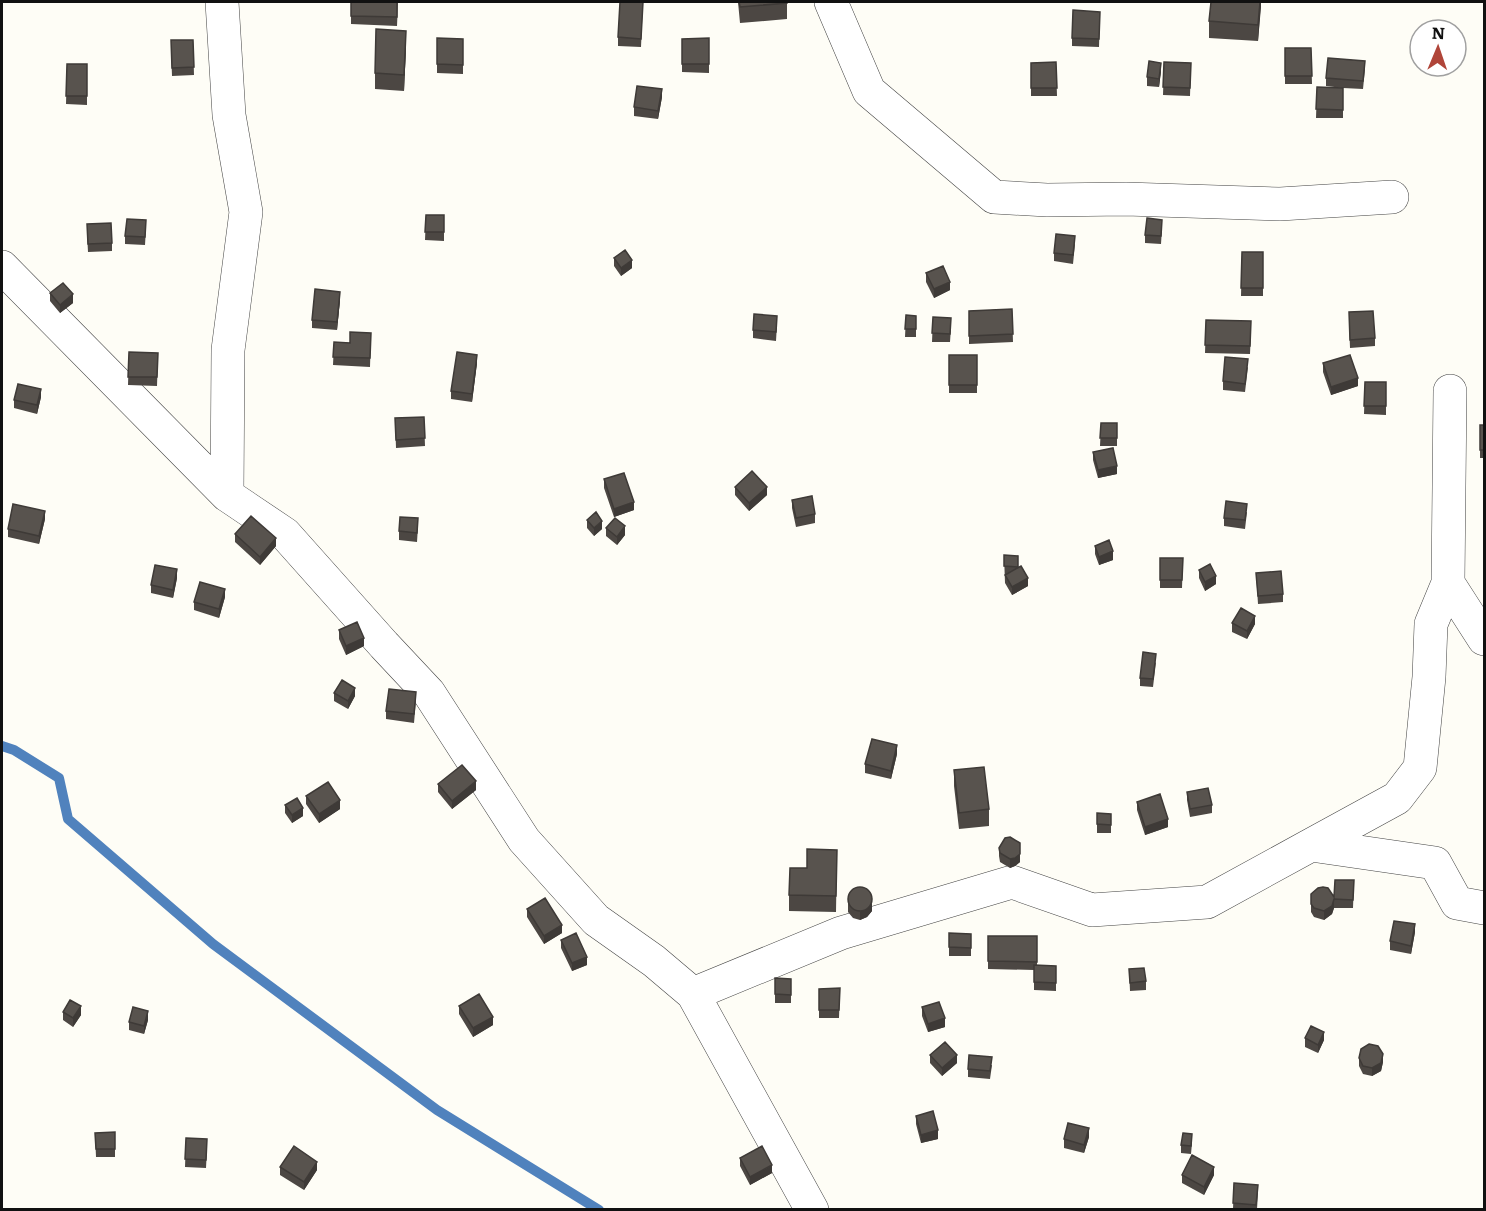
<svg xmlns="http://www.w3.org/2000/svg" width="1486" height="1211" viewBox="0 0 1486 1211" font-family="Literata,serif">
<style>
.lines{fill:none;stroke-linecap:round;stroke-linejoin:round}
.stream{stroke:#5082bd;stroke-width:10}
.minor-casing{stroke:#444;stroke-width:34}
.minor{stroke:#fff;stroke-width:33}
.wall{fill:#4c4743}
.shaded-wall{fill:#3e3a37}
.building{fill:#58534e;stroke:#3e3a37;stroke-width:1.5}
</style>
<rect width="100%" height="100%" fill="#fefdf6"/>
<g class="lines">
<path class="stream" d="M2,746L14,750L59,778L68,819L213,944L437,1110L599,1210"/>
<defs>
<path id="minor" d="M222,2L229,115L246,212L228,350L227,495
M831,2L869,91L994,197L1047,200L1126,199L1280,204L1392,197
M2,267L227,495L285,534L384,645L429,693L524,840L596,920L654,961L693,994L812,1210
M1450,391L1448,583L1484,639
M1311,845L1397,798L1420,768L1429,677L1431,624L1448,583
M693,994L841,933L1012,882L1092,910L1207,902L1311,845L1435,863L1457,903L1484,908"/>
</defs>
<use href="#minor" class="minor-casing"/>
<use href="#minor" class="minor"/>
</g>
<path class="wall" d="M351,2H398L397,26L351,24Z
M643,2L641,47L618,46V37Z
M738,2H787V19L740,23Z
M1261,2L1258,41L1209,38V21Z
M1100,12L1099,47L1072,46V38Z
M437,38L463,39V74L437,73Z
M709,38V73L682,72V39Z
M193,40L194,75L172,76L171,49Z
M406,47L404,91L375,89V73Z
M1285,48H1311L1312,84H1285Z
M1056,62L1057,96H1031V63Z
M1164,62L1191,63L1190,96L1163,95Z
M67,64H87V105L66,104Z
M1365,69L1363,89L1343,88V118H1316L1317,87L1343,88L1326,86V78Z
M1161,71L1159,87L1147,86V77Z
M662,97L658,119L634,116V107Z
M426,215H444V241L425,240Z
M146,228L145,245L125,244V236Z
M1162,228L1161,244L1145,243V235Z
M87,233L112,243V251L88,252Z
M1075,244L1073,264L1054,261V253Z
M1242,252H1263V296H1241Z
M614,258L632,268L621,276L614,266Z
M926,273L950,290L934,298L926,282Z
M50,293L73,303L60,313L50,301Z
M340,300L337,330L312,328V320Z
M1012,309L1013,342L969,344V311Z
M906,315L916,316V337H905Z
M933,317L951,327L950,342H932Z
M1206,320L1251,330L1250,354L1205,353Z
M1349,321L1375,338V346L1350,348Z
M777,324L776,341L753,338V330Z
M371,333L370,367L333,365L334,342L350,343Z
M129,352L158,353L157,386L128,385Z
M949,355H977V393H949Z
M477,363L472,402L451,399V391Z
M1323,363L1358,386L1331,395L1323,372Z
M1248,367L1245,392L1223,390V381Z
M1365,382H1386V415L1364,414Z
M41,397L37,414L14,408V400Z
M424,417L425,446L396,448L395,418Z
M1101,423H1117V446H1100Z
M1480,425H1485V458H1480Z
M1093,452L1117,474L1098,478L1093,460Z
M604,479L634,510L614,517L604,488Z
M735,487L767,495L749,511L735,495Z
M792,500L815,514V523L796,527L792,508Z
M1247,512L1245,529L1224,526V518Z
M45,519L39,544L8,537V529Z
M587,520L602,529L594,536L587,528Z
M418,526L417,542L399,540V531Z
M606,528L625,535L617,545L606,536Z
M235,534L276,546L260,565L235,542Z
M1095,546L1113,560L1099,565L1095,554Z
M1004,555L1018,567L1028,586L1012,595L1005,583Z
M1160,558H1183L1182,588H1160Z
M1199,570L1216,584L1205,591L1199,578Z
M1256,573L1283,594V602L1258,604Z
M177,578L173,598L151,593V585Z
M225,597L219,618L194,610V602Z
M1232,623L1255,624L1247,639L1232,632Z
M339,630L364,646L346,655L339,639Z
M1156,662L1153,687L1140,686V678Z
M334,693L355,696L348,709L334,701Z
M416,700L414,723L386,719V711Z
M897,754L891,779L865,773V764Z
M954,770L989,809V826L959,829L954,786Z
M438,784L476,790L452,809L438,792Z
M1187,792L1212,805V813L1190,817L1187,800Z
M306,796L340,809L319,823L306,804Z
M1137,802L1168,827L1145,835L1137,810Z
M285,805L303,816L292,823L285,813Z
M1097,813L1111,814V833H1097Z
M999,848L1020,862L1015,866L1010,868L1000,862L999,856Z
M837,850L836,912L789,911V895L807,868Z
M1354,880L1353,908H1334L1332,914L1324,920L1314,917L1311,912V894L1334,897Z
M848,896L872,911L867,917L860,920L853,918L848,912Z
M527,909L562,933L544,944L527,917Z
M1415,932L1411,954L1390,950V941Z
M949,933L971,934V956H949Z
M988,936H1037V965L1056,966V991L1034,990V970L988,969Z
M561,940L587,965L572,971L561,948Z
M1129,969L1146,981V990L1130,991Z
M775,978L791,979V1003H775Z
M840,988L839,1018H819V989Z
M459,1006L493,1025L473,1037L459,1014Z
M922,1007L945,1027L928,1032L922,1016Z
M63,1012L81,1015L73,1027L63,1020Z
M148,1020L144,1034L129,1030V1022Z
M1305,1038L1324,1040L1318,1053L1305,1047Z
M930,1055L957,1063L942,1076L930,1063Z
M1359,1058L1383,1062L1381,1071L1372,1076L1363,1074L1359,1066Z
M992,1065L990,1079L968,1077V1069Z
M916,1116L938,1139L921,1143L916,1124Z
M115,1132V1157H96L95,1133Z
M1089,1137L1084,1153L1064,1148V1139Z
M186,1138L207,1148L206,1168L185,1167Z
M1192,1143L1191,1154L1181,1153V1145Z
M740,1158L772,1173L750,1185L740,1166Z
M280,1167L317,1170L304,1190L280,1175Z
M1182,1175H1214L1204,1195L1182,1183Z
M1234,1183L1258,1193L1257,1209H1233Z"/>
<path class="shaded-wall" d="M1260,2H1261V7L1258,41V25Z
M406,31V47L404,91V75Z
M1161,63V71L1159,87V79Z
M662,89V97L658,119V111Z
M632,260V268L621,276V268Z
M950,282V290L934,298V289Z
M340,292V300L337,330V322Z
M73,294V303L60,313V305Z
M477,355V363L472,402V394Z
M1358,378V386L1331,395V387Z
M41,389V397L37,414V405Z
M1117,466V474L1098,478V470Z
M767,487V495L749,511V503Z
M634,502V510L614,517V509Z
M45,511V519L39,544V536Z
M602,521V529L594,536V528Z
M625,526V535L617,545V537Z
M276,538V546L260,565V557Z
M1113,551V560L1099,565V557Z
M177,569V578L173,598V590Z
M1216,576V584L1205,591V582Z
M1028,578V586L1012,595V587Z
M225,589V597L219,618V609Z
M1255,616V624L1247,639V631Z
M364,638V646L346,655V646Z
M355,688V696L348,709V701Z
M897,745V754L891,779V771Z
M476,781V790L452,809V801Z
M340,800V809L319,823V814Z
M303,808V816L292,823V815Z
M1168,819V827L1145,835V827Z
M1020,854V862L1015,866L1010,868V859Z
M1334,899V908L1332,914L1324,920V911Z
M872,903V911L867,917L860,920V912Z
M1415,924V932L1411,954V946Z
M562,925V933L544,944V936Z
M587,957V965L572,971V963Z
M81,1006V1015L73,1027V1018Z
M148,1011V1020L144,1034V1026Z
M493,1017V1025L473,1037V1028Z
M945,1018V1027L928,1032V1024Z
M1324,1032V1040L1318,1053V1045Z
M1383,1054V1062L1381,1071L1372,1076V1068Z
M957,1055V1063L942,1076V1068Z
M1089,1128V1137L1084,1153V1145Z
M938,1130V1139L921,1143V1135Z
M317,1162V1170L304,1190V1182Z
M772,1165V1173L750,1185V1177Z
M1214,1167V1175L1204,1195V1187Z"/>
<path class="building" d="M351,2H397V17L351,16Z
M620,2H643L641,39L618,37Z
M739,2H787V3L740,7Z
M1211,2H1260L1258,25L1209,21Z
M1073,10L1100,12L1099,39L1072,38Z
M376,29L406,31L404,75L375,73Z
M437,38L463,39V65L437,64Z
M709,38V64H682V39Z
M171,40H193L194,67L172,68Z
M1285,48H1311L1312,76H1285Z
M1328,58L1365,61L1363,81L1326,78Z
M1149,61L1161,63L1159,79L1147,77Z
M1056,62L1057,88H1031V63Z
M1164,62L1191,63L1190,88L1163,87Z
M67,64H87V96H66Z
M637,86L662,89L658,111L634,107Z
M1317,87L1343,88V110L1316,109Z
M426,215H444V232H425Z
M1147,218L1162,220L1161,236L1145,235Z
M127,219L146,220L145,237L125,236Z
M111,223L112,243L88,244L87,224Z
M1056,234L1075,236L1073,255L1054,253Z
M625,250L632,260L621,268L614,258Z
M1242,252H1263V288H1241Z
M943,266L950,282L934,289L926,273Z
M63,283L73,294L60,305L50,293Z
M315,289L340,292L337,322L312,320Z
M1012,309L1013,334L969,336V311Z
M1373,311L1375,338L1350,340L1349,312Z
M754,314L777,316L776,332L753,330Z
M906,315L916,316V329H905Z
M933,317L951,318L950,334L932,333Z
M1206,320L1251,321L1250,346L1205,345Z
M350,332L371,333L370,358L333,357L334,342L350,343Z
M129,352L158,353L157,377H128Z
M457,352L477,355L472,394L451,391Z
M949,355H977V385H949Z
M1350,355L1358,378L1331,387L1323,363Z
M1225,357L1248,359L1245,384L1223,381Z
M1365,382H1386V406H1364Z
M18,384L41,389L37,405L14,400Z
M424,417L425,438L396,440L395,418Z
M1101,423H1117V438H1100Z
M1480,425H1485V450H1480Z
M1113,448L1117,466L1098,470L1093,452Z
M752,471L767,487L749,503L735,487Z
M624,473L634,502L614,509L604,479Z
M812,496L815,514L796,518L792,500Z
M1226,501L1247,504L1245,520L1224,518Z
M13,504L45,511L39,536L8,529Z
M596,512L602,521L594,528L587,520Z
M251,516L276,538L260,557L235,534Z
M400,517L418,518L417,533L399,531Z
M615,518L625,526L617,537L606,528Z
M1109,540L1113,551L1099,557L1095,546Z
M1004,555L1018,556V567L1004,566Z
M1160,558H1183L1182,580H1160Z
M1210,564L1216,576L1205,582L1199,570Z
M155,565L177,569L173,590L151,585Z
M1021,566L1028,578L1012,587L1005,575Z
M1281,571L1283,594L1258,596L1256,573Z
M200,582L225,589L219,609L194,602Z
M1241,608L1255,616L1247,631L1232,623Z
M357,622L364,638L346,646L339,630Z
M1143,652L1156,654L1153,679L1140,678Z
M342,680L355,688L348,701L334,693Z
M389,689L416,692L414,714L386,711Z
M872,739L897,745L891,771L865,764Z
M462,765L476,781L452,801L438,784Z
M984,767L989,809L959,813L954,770Z
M328,782L340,800L319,814L306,796Z
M1208,788L1212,805L1190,809L1187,792Z
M1160,794L1168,819L1145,827L1137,802Z
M297,798L303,808L292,815L285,805Z
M1097,813L1111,814V825L1097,824Z
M1010,837L1020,843V854L1015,858L1010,859L1000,853L999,848L1005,838Z
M807,849L837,850L836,896L789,895L790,868H807Z
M1335,880H1354L1353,900L1334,899L1332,906L1324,911L1314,908L1311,904V894L1318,888L1323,887L1328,888L1334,897Z
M848 899a12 12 0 1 1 24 0a12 12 0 1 1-24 0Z
M545,898L562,925L544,936L527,909Z
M1394,921L1415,924L1411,946L1390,941Z
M576,933L587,957L572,963L561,940Z
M949,933L971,934V948L949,947Z
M988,936H1037V962L988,961Z
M1034,965L1056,966V983L1034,982Z
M1144,968L1146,981L1130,983L1129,969Z
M775,978L791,979V995L775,994Z
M840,988L839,1010H819V989Z
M479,994L493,1017L473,1028L459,1006Z
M70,1000L81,1006L73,1018L63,1012Z
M939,1002L945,1018L928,1024L922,1007Z
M133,1007L148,1011L144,1026L129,1022Z
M1311,1026L1324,1032L1318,1045L1305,1038Z
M945,1042L957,1055L942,1068L930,1055Z
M1369,1044L1378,1046L1383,1054L1381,1063L1372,1068L1363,1066L1359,1058L1361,1049Z
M969,1055L992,1057L990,1071L968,1069Z
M933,1111L938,1130L921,1135L916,1116Z
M1068,1123L1089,1128L1084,1145L1064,1139Z
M115,1132V1149H96L95,1133Z
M1183,1133L1192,1134L1191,1146L1181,1145Z
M186,1138L207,1139L206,1160L185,1159Z
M294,1146L317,1162L304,1182L280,1167Z
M762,1146L772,1165L750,1177L740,1158Z
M1192,1155L1214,1167L1204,1187L1182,1175Z
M1234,1183L1258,1185L1256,1205L1233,1203Z"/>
<rect width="1486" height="1211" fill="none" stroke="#111111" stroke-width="6"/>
<g transform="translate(1438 48) rotate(2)"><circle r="28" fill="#ffffff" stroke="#a0a0a0" stroke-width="1.5"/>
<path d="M0-4.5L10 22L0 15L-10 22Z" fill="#b04539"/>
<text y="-9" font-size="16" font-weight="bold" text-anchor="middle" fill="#111111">N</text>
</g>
</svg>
